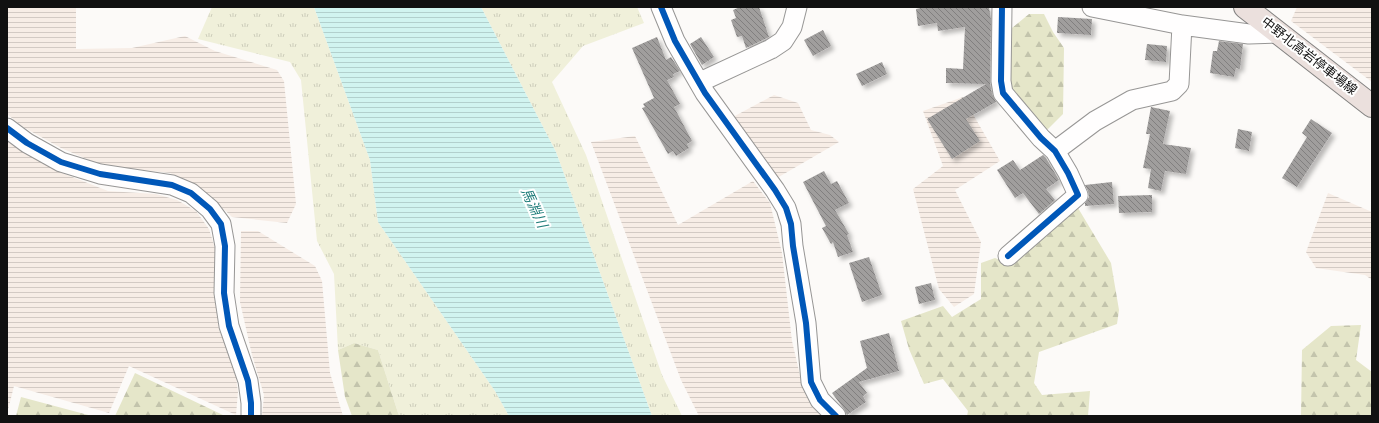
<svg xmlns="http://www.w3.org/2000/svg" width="1379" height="423" viewBox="0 0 1379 423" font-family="Spectral,'Noto Sans JP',serif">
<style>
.farmland{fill:url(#farmland-rules)}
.grass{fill:url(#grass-tufts)}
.forest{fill:url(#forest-firs)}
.water{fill:url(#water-rules)}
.building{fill:url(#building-back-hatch);filter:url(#shadow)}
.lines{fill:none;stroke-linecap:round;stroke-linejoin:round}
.minor-casing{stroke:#979695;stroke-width:21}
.major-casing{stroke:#848382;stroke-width:24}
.minor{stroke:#fffefe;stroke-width:19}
.major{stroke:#ebe0dd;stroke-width:22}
.cycleway-casing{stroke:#fff;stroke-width:8}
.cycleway{stroke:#0057b8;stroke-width:6}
.labels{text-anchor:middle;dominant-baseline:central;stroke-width:4;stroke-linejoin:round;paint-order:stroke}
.street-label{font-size:13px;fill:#111;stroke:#fff}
.water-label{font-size:14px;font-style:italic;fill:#207d7a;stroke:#fff}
</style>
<defs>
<pattern id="farmland-rules" width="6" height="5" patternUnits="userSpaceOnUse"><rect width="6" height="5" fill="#f7ede6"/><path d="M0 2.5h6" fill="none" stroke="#d3cac4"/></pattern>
<pattern id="grass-tufts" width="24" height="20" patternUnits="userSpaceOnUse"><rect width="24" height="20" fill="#f0f0da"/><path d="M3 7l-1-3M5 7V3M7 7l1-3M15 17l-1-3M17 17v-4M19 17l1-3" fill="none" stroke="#cdcdba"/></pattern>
<pattern id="forest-firs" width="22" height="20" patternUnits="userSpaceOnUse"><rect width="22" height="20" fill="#e5e6c9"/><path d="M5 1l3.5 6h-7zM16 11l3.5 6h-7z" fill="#c3c4ac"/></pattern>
<pattern id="water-rules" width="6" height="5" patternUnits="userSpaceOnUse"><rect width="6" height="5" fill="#d1f4f0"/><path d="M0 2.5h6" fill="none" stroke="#b2d0cd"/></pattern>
<pattern id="building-back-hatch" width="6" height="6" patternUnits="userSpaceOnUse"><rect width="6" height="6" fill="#a09e9d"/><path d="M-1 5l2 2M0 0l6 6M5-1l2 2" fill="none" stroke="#817f7f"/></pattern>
<filter id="shadow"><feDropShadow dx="3.5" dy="3.5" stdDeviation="2" flood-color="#0004"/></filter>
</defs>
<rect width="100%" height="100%" fill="#fcfaf8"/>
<path class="farmland" d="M7,7H76V49L132,48L185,36L215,51L277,70L284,81L296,204L287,223L232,217L216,202L199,188L170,173L132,169L96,163L61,148L23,127L7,114Z
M1297,7H1372V82L1291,21Z
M774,95L798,103L811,130L830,135L839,142L777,178L733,117Z
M963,97L1000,161L955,190L981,242L974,294L954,307L939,289L913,189L943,166L923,111Z
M635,136L678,225L753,181L770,203L782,253L792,341L802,384L812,407L822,416H699L681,380L591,142Z
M7,140L13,145L57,171L108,191L156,194L177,200L196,211L209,229L215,248V287L219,330L235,369L238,392L236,415L129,366L109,413L14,386L7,414Z
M1328,193L1372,212V280L1365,275L1316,268L1306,252Z
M241,231H258L315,266L322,281L330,373L343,416H262L264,395L252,355L240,302Z"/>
<path class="grass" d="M212,7H314L370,160L378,222L495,391L509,416H399L378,350L354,343L338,350L334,274L317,241L301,80L290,62L198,39Z
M481,7H637L644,23L583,46L552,82L586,155L662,375L682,416H652L556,152Z"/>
<path class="forest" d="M1029,14H1044L1053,32L1064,48L1063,114L1046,131L1007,86V32Z
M1078,208L1111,263L1119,310L1117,324L1039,352L1034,383L1042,395L1090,391L1088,416H967L968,411L943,379L924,384L909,349L901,321L943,306L952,317L981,299V263L995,258L1012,265Z
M1361,325L1356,360L1372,372V416H1301L1302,350L1331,326Z
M354,343L378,350L399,416H352L345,397L338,350Z
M135,373L225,416H115Z
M21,397L92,416H16Z"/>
<path class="water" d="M314,7H481L556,152L652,416H509L495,391L378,222L370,160Z"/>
<path class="building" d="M740,7H759L769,37L746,48L742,36L737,37L731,20L736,18L733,10Z
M925,7H989L991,20L990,83L992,94L996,102L966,119L980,141L952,159L927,119L986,84L946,83V68L963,69L965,27L938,31L937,23L918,26L916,9Z
M1058,17L1092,19L1091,35L1057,33Z
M823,30L831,46L813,56L804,40Z
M657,37L666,60L671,57L680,71L673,74L674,77L667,80L680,104L674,107L692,141L687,144L689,148L676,156L673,151L668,154L642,108L645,107L643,104L654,98L632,48Z
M701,37L714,57L702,65L690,44Z
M1219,41L1243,44L1240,69L1236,68L1234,77L1210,73L1213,51H1217Z
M1147,44L1167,46L1166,62L1145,60Z
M882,62L887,74L862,86L856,74Z
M1151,107L1170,111L1163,144L1191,148L1186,174L1165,171L1161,191L1148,188L1151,169L1143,168L1150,134H1146Z
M1311,119L1332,133L1297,187L1282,178L1307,137L1302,133Z
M1238,129L1252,132L1249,151L1235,148Z
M1043,155L1046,158L1059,180L1046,189L1055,200L1039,214L1023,193L1015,198L997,170L1013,160L1020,170Z
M824,171L831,184L837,181L849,203L835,210L849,234L847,235L853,252L838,257L833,242L831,244L822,228L826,226L803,182Z
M1112,182L1114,204L1085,206V203L1089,197L1088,191L1085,185Z
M1152,195V212L1119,213L1118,196Z
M869,257L882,295L862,302L849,263Z
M931,283L935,300L919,304L915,287Z
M889,333L899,371L859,382L867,393L863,396L866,402L847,415L844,409L832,393L867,368L860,341Z"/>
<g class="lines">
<defs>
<path id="minor" d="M661,7L675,41L705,93L775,190L786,208L791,224L793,246L806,323L811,382L820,400L836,416
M1002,7L1001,81L1003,93L1041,138L1055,151L1068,173L1078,195L1008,256
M1092,7L1182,25L1249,34L1278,33
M700,82L771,49L783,41L792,27L797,7
M7,128L27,143L61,162L100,174L172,185L191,193L210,209L221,224L225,246L224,293L229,326L248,381L251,403V416
M1055,151L1095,121L1132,100L1172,91L1179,84L1182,25"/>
<path id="major" d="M1245,7L1372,106"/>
</defs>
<use href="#minor" class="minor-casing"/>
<use href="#major" class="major-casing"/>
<use href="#minor" class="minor"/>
<use href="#major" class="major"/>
<defs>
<path id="cycleway" d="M661,7L675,41L705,93L775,190L786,208L791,224L793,246L806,323L811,382L820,400L836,416
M1002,7L1001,81L1003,93L1041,138L1055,151L1068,173L1078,195L1008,256
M7,128L27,143L61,162L100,174L172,185L191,193L210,209L221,224L225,246L224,293L229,326L248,381L251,403V416"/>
</defs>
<use href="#cycleway" class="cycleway-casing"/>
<use href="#cycleway" class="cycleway"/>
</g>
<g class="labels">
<g class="street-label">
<text transform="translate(1309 56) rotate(38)">中野北高岩停車場線</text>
</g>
<g class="water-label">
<text transform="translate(534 208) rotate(65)">馬淵川</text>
</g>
</g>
<rect width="1379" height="423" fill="none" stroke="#111111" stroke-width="16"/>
</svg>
